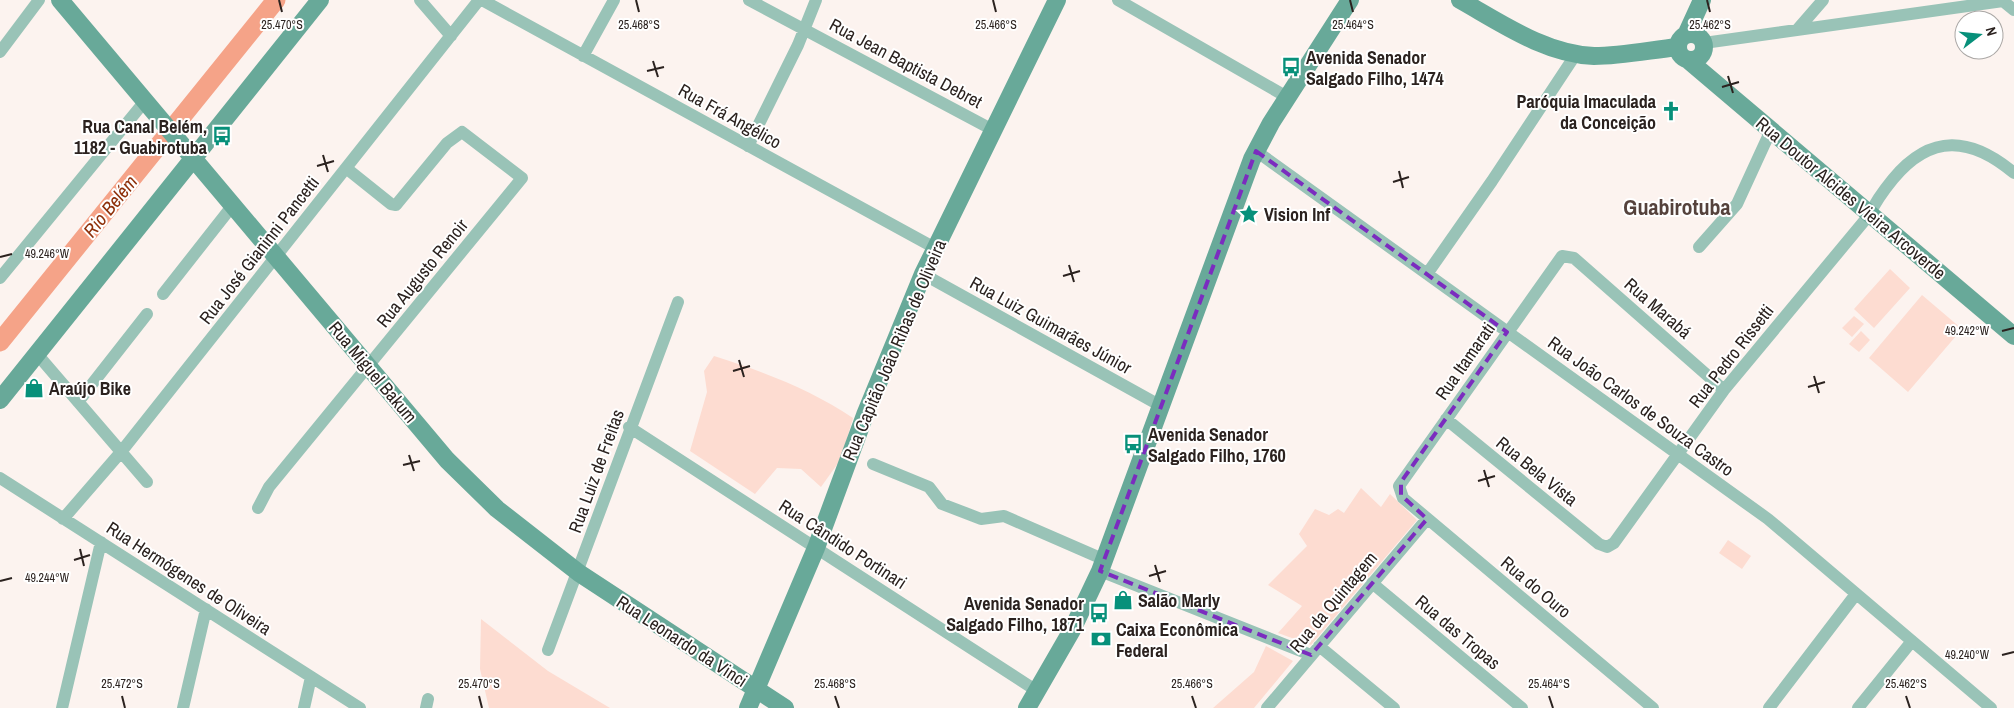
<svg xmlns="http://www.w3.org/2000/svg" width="2014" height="708" viewBox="0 0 2014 708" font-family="'Archivo Narrow',sans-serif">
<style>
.green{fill:#fddcd1}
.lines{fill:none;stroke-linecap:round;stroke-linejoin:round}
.river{stroke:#f5a388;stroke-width:19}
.street{stroke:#99c3b7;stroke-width:12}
.secondary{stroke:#68a999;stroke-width:18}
.marked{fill:none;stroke:#7b2cbf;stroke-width:4;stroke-dasharray:10 6;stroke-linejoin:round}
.ticks{fill:none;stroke:#2b221f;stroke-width:2}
.labels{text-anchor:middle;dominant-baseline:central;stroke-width:4;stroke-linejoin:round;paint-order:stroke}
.poi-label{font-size:18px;font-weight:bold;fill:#2b221f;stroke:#fff;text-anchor:start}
.street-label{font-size:18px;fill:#2b221f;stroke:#fff}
.water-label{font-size:19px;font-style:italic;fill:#8f310b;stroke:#fff}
.district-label{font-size:22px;font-weight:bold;fill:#55423c;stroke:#fff}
.ticks-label{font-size:12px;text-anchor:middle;fill:#2b221f;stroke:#fff;stroke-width:4;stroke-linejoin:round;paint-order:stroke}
</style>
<rect width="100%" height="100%" fill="#fcf3ef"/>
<path class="green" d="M1890,269L1910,288L1874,328L1854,309Z
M1922,295L1962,329L1908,392L1869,358Z
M1854,316L1864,324L1852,337L1842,328Z
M1861,331L1870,340L1859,352L1849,344Z
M714,356C762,371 812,390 853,418L841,459L821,487L801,469L777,468L755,494L690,451L707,392L704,371Z
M1361,488L1381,507L1390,494L1417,520L1311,645L1278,633L1302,606L1268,585L1307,546L1299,534L1315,509L1329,515L1338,509L1344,513Z
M1728,540L1751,556L1742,569L1719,553Z
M481,619L548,671L610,708H489L480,669Z
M1266,646L1293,661L1254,708H1213L1254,672Z"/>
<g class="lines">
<path class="river" d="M0,342L276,0"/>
<path class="street" d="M420,0L451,36
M482,0L935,248
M749,0L993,130
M1118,0L1287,97
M1797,30L1823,0
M1704,43L2003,1L2014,10
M0,52L39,0
M583,56L614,0
M748,146L798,45L816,0
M1256,151L1768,519L1991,708
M1699,247L1737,204L1771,130
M923,274L1161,406
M1427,274L1492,181L1576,54
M0,278L145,101
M163,294L233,205
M37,354L147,482
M78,402L147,314
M1446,419L1599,544L1607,547L1614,543L1724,390L1870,214C1876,200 1884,190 1893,179C1931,133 1971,137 2014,173
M629,427L1037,691
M873,464L929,487L942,504L981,519L1004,516L1105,560
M0,478L360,708
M258,508L269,487L522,178L462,132L447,143L396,205L391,204L346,168
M63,519L121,452L479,0
M1100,571L1311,655
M1372,583L1522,708
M1319,646L1394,708
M548,650L678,302
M62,708L101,542
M183,708L206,609
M304,708L311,677
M426,708L428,699
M1267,708L1427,519
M1653,708L1403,498L1399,486L1562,256L1574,258L1724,390
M1769,708L1856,594
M1858,708L1912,641"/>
<path class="secondary" d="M60,0L447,460L497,509L579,573L785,708
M1460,0C1501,23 1545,54 1594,56C1622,56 1650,50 1678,47
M1678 47a13 13 0 1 1 26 0a13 13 0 1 1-26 0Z
M1686,35L1702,0
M1688,60L2014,336
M0,400L320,0
M748,708L816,548L865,415L923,274L1057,0
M1027,708L1072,630L1100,571L1252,159L1271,123L1350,0"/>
</g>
<path class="marked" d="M1256,151L1507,332L1401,482V495L1427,519L1311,655L1100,571Z"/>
<path class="ticks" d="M279,0L282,12M636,0L639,12M993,0L996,12M1350,0L1353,12M1707,0L1710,12M653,61L658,77M647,71L664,67M1728,76L1733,93M1722,87L1739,82M323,155L328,172M317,166L334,161M1399,171L1403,188M1393,182L1409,177M0,257L12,254M1069,265L1074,282M1063,276L1080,271M2002,331L2014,328M739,360L744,377M733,371L750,366M1814,376L1819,393M1808,387L1825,382M409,455L414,471M403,465L420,461M1484,470L1489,487M1478,481L1495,476M80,549L84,566M74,560L90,555M1155,565L1160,582M1149,576L1166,571M0,581L12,578M2002,655L2014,652M122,696L125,708M479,696L482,708M835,696L839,708M1192,696L1196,708M1549,696L1553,708M1906,696L1910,708"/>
<defs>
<symbol id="bus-bare" viewBox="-9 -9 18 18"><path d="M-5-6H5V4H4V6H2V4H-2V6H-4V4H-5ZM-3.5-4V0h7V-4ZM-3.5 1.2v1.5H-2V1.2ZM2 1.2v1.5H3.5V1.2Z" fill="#07907a" stroke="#fff" stroke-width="2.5" paint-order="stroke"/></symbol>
<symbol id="church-bare" viewBox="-9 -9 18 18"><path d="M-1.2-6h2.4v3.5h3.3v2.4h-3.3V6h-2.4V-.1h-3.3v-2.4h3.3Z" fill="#07907a" stroke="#fff" stroke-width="2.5" paint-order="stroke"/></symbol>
<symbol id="sight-bare" viewBox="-9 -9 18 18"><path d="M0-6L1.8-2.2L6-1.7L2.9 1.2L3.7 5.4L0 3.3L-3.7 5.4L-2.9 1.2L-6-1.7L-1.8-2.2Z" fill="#07907a" stroke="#fff" stroke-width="2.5" paint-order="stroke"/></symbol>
<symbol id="shop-bare" viewBox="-9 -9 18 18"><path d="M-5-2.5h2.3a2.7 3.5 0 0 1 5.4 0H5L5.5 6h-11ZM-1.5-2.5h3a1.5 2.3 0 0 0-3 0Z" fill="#07907a" stroke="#fff" stroke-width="2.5" paint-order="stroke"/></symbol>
<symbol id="bank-bare" viewBox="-9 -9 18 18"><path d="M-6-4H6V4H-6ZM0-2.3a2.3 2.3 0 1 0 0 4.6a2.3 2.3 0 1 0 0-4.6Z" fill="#07907a" stroke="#fff" stroke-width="2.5" paint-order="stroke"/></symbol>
</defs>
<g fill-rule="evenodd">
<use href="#bus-bare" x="1277" y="53" width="28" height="28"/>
<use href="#church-bare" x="1657" y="97" width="28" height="28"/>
<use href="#bus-bare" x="208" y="122" width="28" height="28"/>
<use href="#sight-bare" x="1235" y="200" width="28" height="28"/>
<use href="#shop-bare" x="20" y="374" width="28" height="28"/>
<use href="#bus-bare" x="1119" y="430" width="28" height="28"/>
<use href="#shop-bare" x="1109" y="586" width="28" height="28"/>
<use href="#bus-bare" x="1085" y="599" width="28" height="28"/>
<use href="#bank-bare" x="1087" y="625" width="28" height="28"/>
</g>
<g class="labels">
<g class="poi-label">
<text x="1306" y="57">Avenida Senador<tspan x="1306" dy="21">Salgado Filho, 1474</tspan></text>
<text x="1656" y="101" text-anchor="end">Paróquia Imaculada<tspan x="1656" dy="21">da Conceição</tspan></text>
<text x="207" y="126" text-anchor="end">Rua Canal Belém,<tspan x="207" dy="21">1182 - Guabirotuba</tspan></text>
<text x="1264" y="214">Vision Inf</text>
<text x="49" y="388">Araújo Bike</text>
<text x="1148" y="434">Avenida Senador<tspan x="1148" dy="21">Salgado Filho, 1760</tspan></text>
<text x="1138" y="600">Salão Marly</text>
<text x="1084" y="603" text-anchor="end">Avenida Senador<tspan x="1084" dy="21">Salgado Filho, 1871</tspan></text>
<text x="1116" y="629">Caixa Econômica<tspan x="1116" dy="21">Federal</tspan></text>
</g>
<g class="street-label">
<text transform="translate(906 63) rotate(28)">Rua Jean Baptista Debret</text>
<text transform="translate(730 116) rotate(29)">Rua Frá Angélico</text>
<text transform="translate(1851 198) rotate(40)">Rua Doutor Alcides Vieira Arcoverde</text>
<text transform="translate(259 250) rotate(-52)">Rua José Gianinni Pancetti</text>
<text transform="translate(422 273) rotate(-51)">Rua Augusto Renoir</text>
<text transform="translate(1658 308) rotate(41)">Rua Marabá</text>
<text transform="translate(1051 325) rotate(29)">Rua Luiz Guimarães Júnior</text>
<text transform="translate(894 350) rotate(-67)">Rua Capitão João Ribas de Oliveira</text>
<text transform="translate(1731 356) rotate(-52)">Rua Pedro Rissetti</text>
<text transform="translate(1465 361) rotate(-55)">Rua Itamarati</text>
<text transform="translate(373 372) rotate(50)">Rua Miguel Bakum</text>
<text transform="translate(1641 406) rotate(36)">Rua João Carlos de Souza Castro</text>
<text transform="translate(596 471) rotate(-70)">Rua Luiz de Freitas</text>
<text transform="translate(1537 471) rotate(39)">Rua Bela Vista</text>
<text transform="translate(843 544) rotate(33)">Rua Cândido Portinari</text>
<text transform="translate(189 578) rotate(33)">Rua Hermógenes de Oliveira</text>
<text transform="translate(1536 587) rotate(40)">Rua do Ouro</text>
<text transform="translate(1333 602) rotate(-50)">Rua da Quintagem</text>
<text transform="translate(1458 632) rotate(40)">Rua das Tropas</text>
<text transform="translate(682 641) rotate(33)">Rua Leonardo da Vinci</text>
</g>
<g class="water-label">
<text transform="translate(110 206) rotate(-51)">Rio Belém</text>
</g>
<g class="district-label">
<text x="1677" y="207">Guabirotuba</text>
</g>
</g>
<g class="ticks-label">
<text x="282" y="29">25.470°S</text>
<text x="639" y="29">25.468°S</text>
<text x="996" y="29">25.466°S</text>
<text x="1353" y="29">25.464°S</text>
<text x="1710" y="29">25.462°S</text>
<text x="47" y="258">49.246°W</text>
<text x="1967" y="335">49.242°W</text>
<text x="47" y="582">49.244°W</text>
<text x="1967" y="659">49.240°W</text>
<text x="122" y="688">25.472°S</text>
<text x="479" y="688">25.470°S</text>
<text x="835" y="688">25.468°S</text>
<text x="1192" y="688">25.466°S</text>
<text x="1549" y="688">25.464°S</text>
<text x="1906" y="688">25.462°S</text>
</g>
<g transform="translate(1979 35) rotate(74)"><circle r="24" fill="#ffffff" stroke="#aaa7a5"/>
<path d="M0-4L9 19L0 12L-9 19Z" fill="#07907a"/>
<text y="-8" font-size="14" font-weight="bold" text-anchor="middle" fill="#2b221f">N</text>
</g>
</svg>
